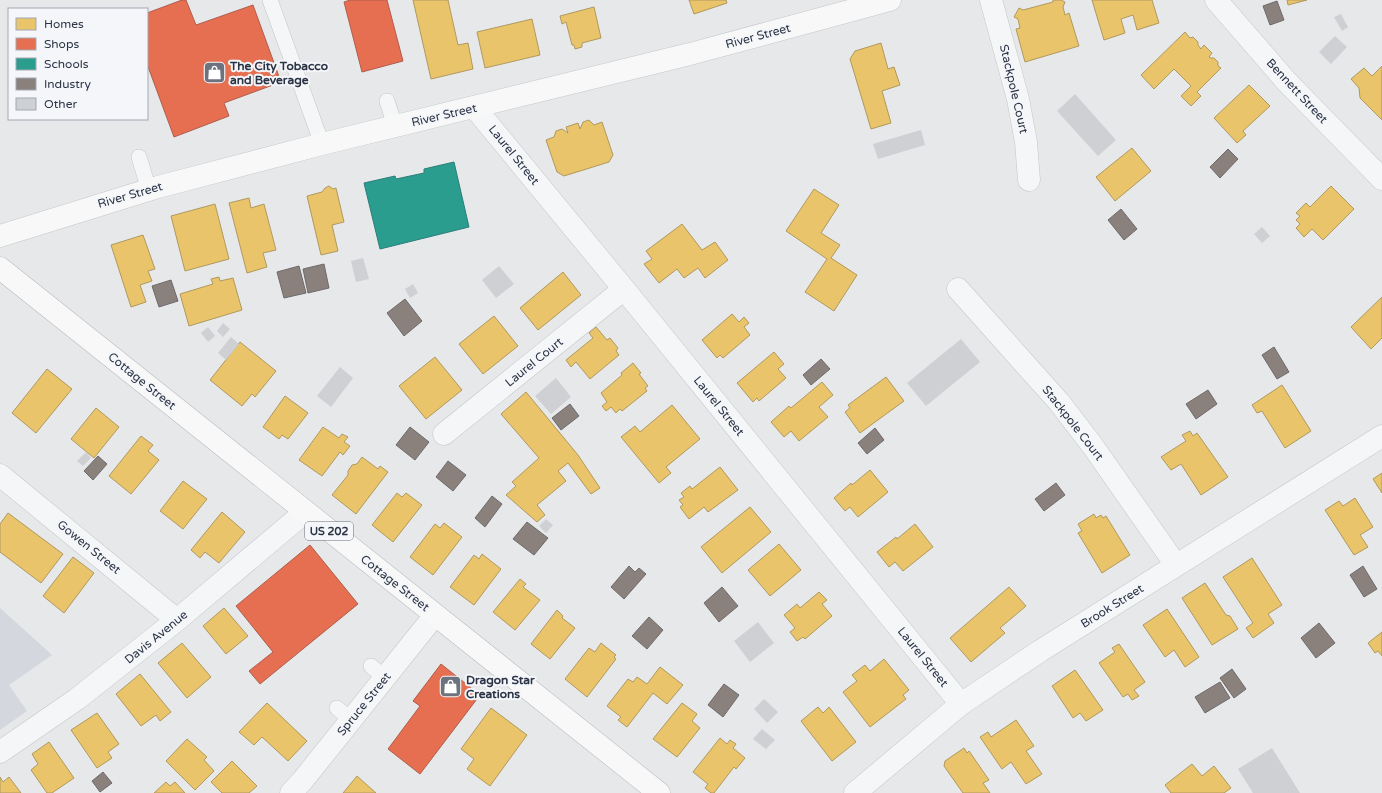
<svg xmlns="http://www.w3.org/2000/svg" width="1382" height="793" viewBox="0 0 1382 793" font-family="'Varela Round',sans-serif">
<style>
.built{fill:#d4d7dd}
.homes{fill:#e9c46a;stroke:#b0995f}
.shops{fill:#e76f51;stroke:#af5d4d}
.schools{fill:#2a9d8f;stroke:#2a7e79}
.industry{fill:#8a817c;stroke:#6e6a6c}
.building{fill:#ced0d3}
.lines{fill:none;stroke-linecap:round;stroke-linejoin:round}
.lane-casing{stroke:#c4c6c8;stroke-width:16}
.street-casing{stroke:#c4c6c8;stroke-width:23}
.secondary-casing{stroke:#c4c6c8;stroke-width:23}
.highway-casing{stroke:#b8bbbf;stroke-width:23}
.lane{stroke:#f5f6f7;stroke-width:15}
.street{stroke:#f5f6f7;stroke-width:22}
.secondary{stroke:#f8f8f8;stroke-width:22}
.highway{stroke:#f8f8f8;stroke-width:22}
.labels{text-anchor:middle;dominant-baseline:central;stroke-width:4;stroke-linejoin:round;paint-order:stroke}
.shield{fill:#f4f6f9;stroke:#676e7b;stroke-width:1}
.shield-label{font-size:11px;font-weight:bold;fill:#2b3445}
.street-label{font-size:12px;fill:#2b3445;stroke:#f4f6f9}
.poi-label{font-size:12px;font-weight:bold;fill:#2b3445;stroke:#f4f6f9;text-anchor:start}
</style>
<rect width="100%" height="100%" fill="#e6e8ea"/>
<path class="built" d="M0,608L52,655L9,685L27,711L0,730Z"/>
<path class="homes" d="M413,0H448L458,45L468,43L473,69L431,79Z
M689,0H726L727,3L694,14Z
M1053,0H1061L1065,2L1063,7L1065,15L1069,13L1079,46L1025,62L1016,29L1020,28L1018,19L1014,17L1019,8L1023,10L1053,2Z
M1092,0H1152L1159,23L1137,30L1133,15L1121,19L1125,33L1104,40Z
M1287,0H1307L1288,5Z
M594,7L601,38L582,43V47L575,49L574,45H572L566,22L562,24L560,16Z
M532,19L540,55L485,68L477,32Z
M1185,32L1190,38L1193,37L1198,42V45L1201,49L1204,45L1212,53L1209,57L1211,58H1214L1218,62V66L1221,68L1197,92L1201,96L1191,106L1181,96L1191,86L1174,69L1154,89L1141,75Z
M881,43L888,69L894,67L900,85L882,91L891,123L871,129L850,59L855,51Z
M1382,66V120L1360,98L1359,88L1351,79L1364,68L1372,76Z
M1249,85L1270,106L1243,131L1246,135L1237,143L1214,118Z
M589,120L594,125L602,122L613,155L609,162L564,176L557,172L546,140L554,137L556,131L562,129L568,133L566,127L578,123L580,129L583,122Z
M1132,148L1151,171L1115,201L1096,177Z
M329,186L333,189L336,188L344,222L332,225L338,251L321,255L307,196L322,192L325,188Z
M1331,186L1354,209L1323,240L1312,229L1304,237L1296,228L1300,224L1296,220L1300,216L1296,213L1306,203L1310,207Z
M814,189L839,205L821,233L840,245L831,258L857,275L834,311L805,292L827,259L786,231Z
M249,198L251,208L264,204L276,250L263,253L267,267L247,273L229,203Z
M215,204L229,259L185,271L171,216Z
M682,224L702,250L715,242L728,260L705,278L698,268L684,278L677,269L659,283L644,264L652,259L646,251Z
M143,235L155,269L148,271L152,281L140,285L146,302L131,307L111,245Z
M563,272L581,295L538,330L520,308Z
M219,277L220,281L233,278L242,310L189,326L180,294L213,284L211,279Z
M1382,297V338L1371,349L1351,327Z
M732,314L739,322L744,317L749,323L744,327L750,335L723,358L720,355L717,358L702,340Z
M494,316L518,346L483,374L459,344Z
M596,327L607,340L610,338L618,348L616,351L619,355L590,379L576,362L571,367L566,360L593,338L589,333Z
M240,342L276,371L255,397L252,394L242,406L210,380Z
M774,352L784,364L778,369L786,378L759,401L757,398L753,402L737,383Z
M435,357L462,390L426,419L399,386Z
M633,363L641,373L639,374L648,386L645,388L647,391L622,411L620,409L616,413L611,407L606,411L602,406L607,402L601,393L622,375L621,373Z
M47,369L72,389L36,433L12,413Z
M886,377L904,401L860,433L845,412L850,408L848,405Z
M822,382L833,395L819,407L828,417L799,441L791,431L784,437L771,422L789,406L791,408Z
M1282,385L1311,431L1285,448L1262,411L1257,413L1252,405Z
M526,392L578,455L600,488L591,494L568,463L558,471L566,481L537,505L545,515L537,522L506,495L516,486L512,482L539,458L501,414Z
M285,396L308,413L288,439L282,435L279,439L263,427Z
M672,405L700,439L666,467L671,473L659,483L621,437L635,426L640,432Z
M96,408L119,427L94,458L71,439Z
M323,427L339,438L342,434L348,437L344,442L350,446L343,455L340,452L322,476L299,460Z
M1190,431L1193,436L1197,433L1228,477L1201,495L1181,464L1171,470L1161,457L1186,441L1182,435Z
M141,436L153,445L148,451L159,460L131,494L109,476Z
M362,457L378,469L380,466L388,472L356,514L332,495L348,475V471L352,465L357,464Z
M720,467L738,490L708,512L704,507L689,519L680,507L683,505L679,500L684,497L681,493L690,486L692,489Z
M870,470L888,492L858,517L850,507L845,511L834,498L851,483L852,485Z
M1382,473V493L1373,479Z
M183,481L207,499L183,529L160,511Z
M397,493L402,497L406,493L422,505L393,542L372,525Z
M1355,498L1373,527L1360,535L1368,547L1354,555L1325,510L1339,501L1343,506Z
M750,507L771,532L722,573L701,547Z
M222,512L245,532L219,563L205,552L200,558L191,550Z
M8,513L63,554L41,583L0,552V524Z
M1094,514L1096,518L1101,515L1103,518L1106,516L1130,555L1102,573L1078,533L1082,531L1078,524Z
M444,523L462,537L433,575L410,557L435,524L440,528Z
M915,524L933,547L903,571L895,562L889,567L877,552L896,537L897,539Z
M779,544L801,570L770,596L748,570Z
M482,554L501,569L474,605L450,587L474,555L479,559Z
M73,557L94,573L64,613L43,596Z
M1252,558L1282,605L1268,614L1274,623L1253,638L1246,628L1253,623L1223,577Z
M520,579L526,584L523,587L540,600L515,630L493,612Z
M1205,583L1226,615L1230,616L1238,629L1212,645L1182,598Z
M1009,587L1026,606L1000,628L1005,633L971,662L950,638Z
M819,592L827,600L822,604L832,616L805,639L803,637L797,641L790,632L795,628L784,615L797,604L800,608Z
M224,608L248,636L226,654L203,626Z
M1167,609L1199,657L1185,667L1174,650L1165,657L1143,625Z
M557,610L563,616L562,618L575,628L550,659L531,644Z
M1382,632V656L1378,651L1375,653L1368,643Z
M182,643L211,677L187,698L158,663Z
M601,643L616,655L614,657L616,659L587,697L565,679L589,648L595,652Z
M1119,644L1145,682L1134,690L1139,696L1132,700L1128,694L1123,697L1099,663L1115,652L1112,648Z
M884,659L909,690L903,695L906,699L870,727L843,692L857,681L852,675L865,665L870,671Z
M660,667L683,685L667,704L653,693L627,727L618,720L621,717L607,706L628,679L633,682L637,677L647,684Z
M1075,670L1103,710L1086,721L1080,713L1073,718L1052,686Z
M140,674L171,712L160,721L156,715L141,726L116,694Z
M267,703L307,741L288,761L262,737L254,745L239,732Z
M682,703L697,714L692,721L700,728L677,757L653,739Z
M818,707L823,713L829,707L856,742L832,761L801,721Z
M491,708L527,735L490,786L467,769L474,759L461,749Z
M97,713L119,744L108,752L112,758L97,768L71,730Z
M1016,720L1034,746L1026,751L1042,774L1026,784L1011,762L1002,769L980,737L988,732L991,737Z
M720,738L727,744L730,740L736,744L733,748L745,758L736,769L734,767L714,793H711L705,788L708,784L693,772Z
M187,739L207,757L204,760L214,771L195,790L166,761Z
M49,742L74,778L52,793H47L31,770L38,764L32,754Z
M964,748L967,753L969,751L989,780L983,783L990,793H963L944,766L945,761Z
M232,761L257,786L249,793H222L211,782Z
M1192,764L1202,776L1214,766L1231,788L1224,793H1171L1165,785Z
M357,776L376,793H343Z
M0,777L3,782L9,777L21,793H0Z
M166,782L170,786L175,782L185,793H154Z"/>
<path class="shops" d="M182,0H186L196,25L253,5L281,82L224,103L229,116L174,137L147,64V13Z
M350,0H387L403,61L362,72L344,2Z
M310,545L358,604L260,684L249,671L273,652L236,606Z
M441,664L480,695L420,774L388,749L420,706L413,701Z"/>
<path class="schools" d="M454,162L469,227L380,249L364,183L395,176L396,179L424,173V169Z"/>
<path class="industry" d="M1277,1L1284,20L1270,25L1263,6Z
M1228,149L1238,159L1220,178L1210,167Z
M1121,209L1137,229L1124,240L1108,220Z
M324,264L329,288L308,293L303,269Z
M299,266L306,293L284,298L277,272Z
M171,280L178,301L159,307L152,286Z
M405,299L422,321L404,336L387,313Z
M1274,347L1289,372L1277,379L1262,355Z
M821,359L830,369L811,385L803,375Z
M1208,390L1217,404L1196,419L1186,404Z
M570,404L579,416L561,430L552,418Z
M410,427L429,442L415,460L396,445Z
M875,428L884,440L867,454L858,443Z
M98,456L107,464L93,480L84,471Z
M448,461L466,475L453,491L436,477Z
M1056,483L1065,495L1044,511L1035,499Z
M492,496L502,504L485,527L475,518Z
M527,522L548,538L534,555L513,539Z
M629,566L635,572L639,568L646,574L624,599L611,587Z
M1363,566L1377,589L1364,597L1350,575Z
M722,587L738,606L719,622L704,603Z
M649,617L663,630L647,649L632,636Z
M1319,623L1335,643L1316,658L1301,638Z
M1232,669L1246,689L1234,698L1220,678Z
M1220,682L1230,698L1205,713L1195,697Z
M724,684L739,695L723,717L708,705Z
M103,772L112,783L100,792L92,781Z"/>
<path class="building" d="M1341,14L1348,27L1342,31L1334,17Z
M1335,36L1347,47L1331,64L1319,52Z
M1075,94L1116,140L1098,156L1057,111Z
M921,130L925,145L878,159L873,144Z
M1262,227L1270,236L1262,243L1254,234Z
M363,258L369,279L356,282L351,261Z
M499,266L514,284L496,298L482,280Z
M413,284L418,293L410,298L405,289Z
M223,323L230,329L223,337L217,331Z
M208,327L215,336L208,342L201,333Z
M231,337L239,344L226,360L218,353Z
M961,339L980,362L926,406L907,383Z
M340,367L353,378L331,407L317,396Z
M556,378L571,397L551,414L535,396Z
M86,452L91,458L83,466L77,461Z
M546,519L553,525L546,533L539,526Z
M758,622L774,643L750,662L734,641Z
M764,699L778,712L767,723L754,709Z
M762,729L775,740L766,749L753,739Z
M1272,748L1300,793H1253L1238,769Z"/>
<g class="lines">
<defs>
<path id="lane" d="M270,0L322,144
M387,101L395,126
M139,157L149,190
M371,666L385,678
M337,708L351,720"/>
<path id="street" d="M991,0L1018,99L1026,142L1029,180
M1216,0L1287,82L1382,179
M475,108L624,289L961,704
M958,289L1059,402L1092,445L1176,565
M444,434L624,289
M0,475L177,620
M0,752L77,699L177,620L305,512
M291,793L303,780L435,615
M855,793L961,704L1040,651L1382,436"/>
<path id="secondary" d="M0,236L158,187L322,144L690,54L890,0"/>
<path id="highway" d="M0,268L659,793"/>
</defs>
<use href="#lane" class="lane-casing"/>
<use href="#street" class="street-casing"/>
<use href="#secondary" class="secondary-casing"/>
<use href="#highway" class="highway-casing"/>
<use href="#lane" class="lane"/>
<use href="#street" class="street"/>
<use href="#secondary" class="secondary"/>
<use href="#highway" class="highway"/>
</g>
<defs>
<symbol id="shop-square" viewBox="-11 -11 22 22"><rect x="-9" y="-9" width="18" height="18" rx="4" fill="#6c737f" stroke="#f4f6f9"/><path d="M-5-2.5h2.3a2.7 3.5 0 0 1 5.4 0H5L5.5 6h-11ZM-1.5-2.5h3a1.5 2.3 0 0 0-3 0Z" fill="#fff"/></symbol>
</defs>
<g fill-rule="evenodd">
<use href="#shop-square" x="202" y="60" width="25" height="25"/>
<use href="#shop-square" x="438" y="674" width="25" height="25"/>
</g>
<g class="labels">
<rect class="shield" x="305" y="522" width="48" height="18" rx="3"/>
<g class="shield-label">
<text x="329" y="531">US 202</text>
</g>
<g class="street-label">
<text transform="translate(758 36) rotate(-15)">River Street</text>
<text transform="translate(1014 89) rotate(77)">Stackpole Court</text>
<text transform="translate(1297 91) rotate(47)">Bennett Street</text>
<text transform="translate(444 115) rotate(-13)">River Street</text>
<text transform="translate(514 155) rotate(51)">Laurel Street</text>
<text transform="translate(130 195) rotate(-16)">River Street</text>
<text transform="translate(534 362) rotate(-39)">Laurel Court</text>
<text transform="translate(142 381) rotate(39)">Cottage Street</text>
<text transform="translate(719 406) rotate(51)">Laurel Street</text>
<text transform="translate(1073 423) rotate(52)">Stackpole Court</text>
<text transform="translate(89 547) rotate(39)">Gowen Street</text>
<text transform="translate(395 583) rotate(38)">Cottage Street</text>
<text transform="translate(1112 606) rotate(-32)">Brook Street</text>
<text transform="translate(156 637) rotate(-39)">Davis Avenue</text>
<text transform="translate(923 657) rotate(51)">Laurel Street</text>
<text transform="translate(364 704) rotate(-51)">Spruce Street</text>
</g>
<g class="poi-label">
<text x="230" y="66">The City Tobacco<tspan x="230" dy="14">and Beverage</tspan></text>
<text x="466" y="680">Dragon Star<tspan x="466" dy="14">Creations</tspan></text>
</g>
</g>
<rect x="8" y="8" width="140" height="112" fill="#f4f6f9" stroke="#a4a8b1"/>
<rect x="16" y="18" width="20" height="12" fill="#e9c46a" stroke="#a4a8b1"/>
<text x="44" y="28" font-size="12" fill="#2b3445">Homes</text>
<rect x="16" y="38" width="20" height="12" fill="#e76f51" stroke="#a4a8b1"/>
<text x="44" y="48" font-size="12" fill="#2b3445">Shops</text>
<rect x="16" y="58" width="20" height="12" fill="#2a9d8f" stroke="#a4a8b1"/>
<text x="44" y="68" font-size="12" fill="#2b3445">Schools</text>
<rect x="16" y="78" width="20" height="12" fill="#8a817c" stroke="#a4a8b1"/>
<text x="44" y="88" font-size="12" fill="#2b3445">Industry</text>
<rect x="16" y="98" width="20" height="12" fill="#ced0d3" stroke="#a4a8b1"/>
<text x="44" y="108" font-size="12" fill="#2b3445">Other</text>
</svg>
